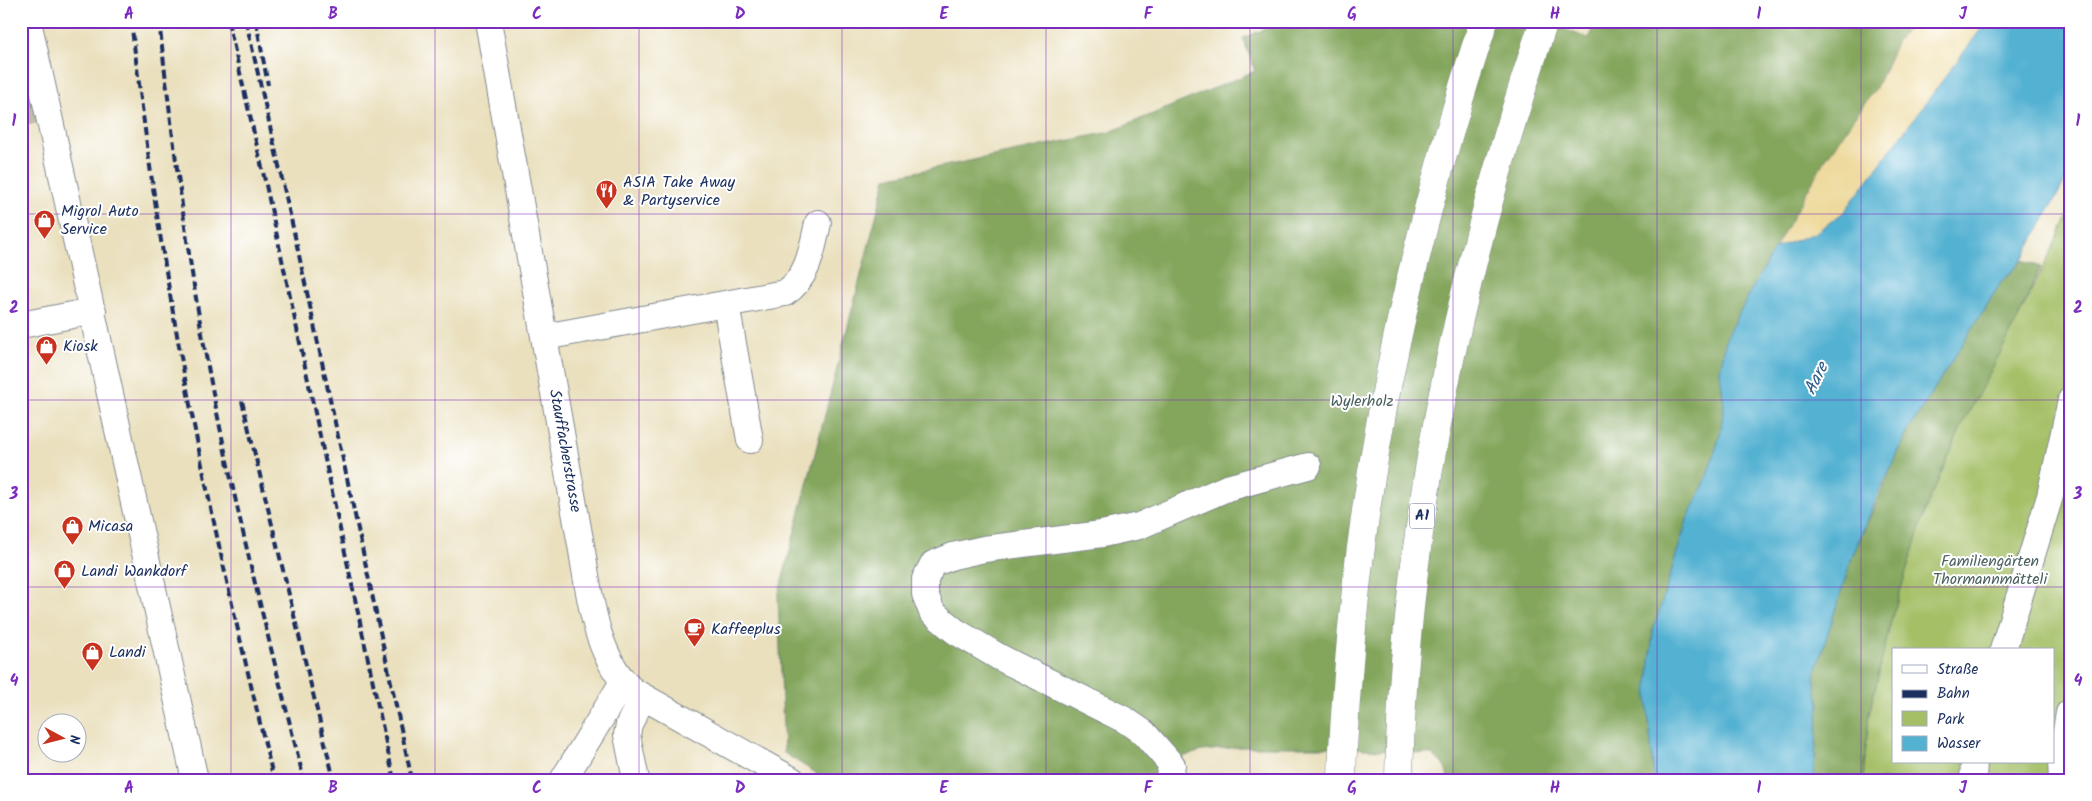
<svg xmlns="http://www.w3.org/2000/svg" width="2092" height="801" viewBox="0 0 2092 801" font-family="Kalam,sans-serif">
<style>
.green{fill:#a4bf66;stroke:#607762;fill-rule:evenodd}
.forest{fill:#83a65b;stroke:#4f6a5c}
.sand{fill:#eeda9e;stroke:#84847e}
.water{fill:#53b1d1;stroke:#377098}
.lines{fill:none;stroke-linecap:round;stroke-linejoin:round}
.minor-tunnel{stroke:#c1bdab;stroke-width:26;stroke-dasharray:26 13;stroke-linecap:butt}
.minor-casing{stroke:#82888e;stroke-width:28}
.highway-casing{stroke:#82888e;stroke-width:29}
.minor{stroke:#fff;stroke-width:26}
.highway{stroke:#fff;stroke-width:28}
.rail{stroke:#1b2f5e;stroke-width:4;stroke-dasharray:8 4;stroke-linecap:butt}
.grid{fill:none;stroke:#7b2cbf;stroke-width:1;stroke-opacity:0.55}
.labels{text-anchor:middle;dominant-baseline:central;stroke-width:4;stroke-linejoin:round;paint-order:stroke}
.shield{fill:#fff;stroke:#5f6d8e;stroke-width:1}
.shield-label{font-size:15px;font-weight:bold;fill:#1b2f5e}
.poi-label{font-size:16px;fill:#1b2f5e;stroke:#fff;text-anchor:start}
.park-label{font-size:16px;fill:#4b6161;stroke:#fff}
.street-label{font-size:16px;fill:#1b2f5e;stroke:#fff}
.water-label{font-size:18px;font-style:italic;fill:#2f5c86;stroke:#fff}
.neatline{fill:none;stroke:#7b2cbf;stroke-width:2}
.grid-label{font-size:16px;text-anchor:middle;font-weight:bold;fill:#7b2cbf}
</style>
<rect width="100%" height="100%" fill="#fff"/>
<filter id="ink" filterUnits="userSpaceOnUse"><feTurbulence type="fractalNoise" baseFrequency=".02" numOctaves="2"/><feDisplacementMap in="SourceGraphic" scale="10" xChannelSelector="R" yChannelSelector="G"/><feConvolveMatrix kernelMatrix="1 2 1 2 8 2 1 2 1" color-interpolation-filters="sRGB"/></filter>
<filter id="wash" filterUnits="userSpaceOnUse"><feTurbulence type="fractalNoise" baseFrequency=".0096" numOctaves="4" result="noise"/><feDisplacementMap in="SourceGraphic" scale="20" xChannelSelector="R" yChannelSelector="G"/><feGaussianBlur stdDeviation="1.12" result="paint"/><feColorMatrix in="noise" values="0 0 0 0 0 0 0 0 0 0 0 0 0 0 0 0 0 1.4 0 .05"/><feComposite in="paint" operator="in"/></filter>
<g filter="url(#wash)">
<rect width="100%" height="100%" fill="#eae0be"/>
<path class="green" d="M2071,210V780H1863L1869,714L1892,617L1926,508L1962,425L2016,323ZM1893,650H2053V762H1893Z"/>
<path class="forest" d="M1285,21H1544L1589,39L1596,21H1913L1897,41L1876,88L1823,163L1727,335L1720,371L1724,405L1720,436L1705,482L1687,520L1653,631L1647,696L1654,780H1448C1447,767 1441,761 1431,754L1340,747H1240L1202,751L1185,756L1172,766L1186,780H827L784,753L778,597L886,178L1110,132L1255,71L1243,38Z
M2022,260L2041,267L2016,323L1962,425L1926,508L1892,617L1869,714L1863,780H1813L1819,705L1814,677L1852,557L1909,429L2002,281Z"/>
<path class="sand" d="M1913,21H2012L1820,272L1751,291L1823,163L1876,88L1897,41Z"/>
<path class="water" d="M1987,21H2071V170L2022,260L2002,281L1909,429L1879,492L1852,557L1814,677L1819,705L1813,780H1654L1647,696L1653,631L1687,520L1705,482L1720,436L1724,405L1720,371L1727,335L1775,248L1815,233L1844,212Z"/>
</g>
<g filter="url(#ink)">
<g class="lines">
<path class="minor-tunnel" d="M21,114L36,110"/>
<defs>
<path id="minor" d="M28,21L195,780
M488,21L579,534C589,585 592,655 633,691L792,780
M726,304L750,440
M21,325L93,311
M544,337L785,293C809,277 812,249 818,223
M2003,650L2050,496L2071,400
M563,780L623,682
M636,780L627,735L629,724L643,697
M1168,780L1172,765L1144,733L1125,720L999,657L955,631L932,612L925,594V579L933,564L953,556L984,549L1102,534L1139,526L1227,488L1308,466
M1973,780L1974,762
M2062,780L2061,761L2069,713"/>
<path id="highway" d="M1342,780C1343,725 1348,671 1353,617C1373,413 1420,215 1484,21
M1399,780C1404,521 1462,266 1544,21"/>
</defs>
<use href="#minor" class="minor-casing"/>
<use href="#highway" class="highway-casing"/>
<use href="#minor" class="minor"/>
<use href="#highway" class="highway"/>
<path class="rail" d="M131,21C142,108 153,196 168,283C196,450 233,615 274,780
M159,21C175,159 192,296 221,432C245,549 275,664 304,780
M228,21L266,185L394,780
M246,21L294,232L412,780
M256,21L268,85
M242,401L334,780"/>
</g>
</g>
<path class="grid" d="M231,21V780M435,21V780M639,21V780M842,21V780M1046,21V780M1250,21V780M1453,21V780M1657,21V780M1861,21V780M21,214H2071M21,400H2071M21,587H2071"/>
<defs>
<symbol id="restaurant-pin" viewBox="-11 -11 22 30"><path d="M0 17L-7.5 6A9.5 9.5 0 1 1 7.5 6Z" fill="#c8321e" stroke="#fff"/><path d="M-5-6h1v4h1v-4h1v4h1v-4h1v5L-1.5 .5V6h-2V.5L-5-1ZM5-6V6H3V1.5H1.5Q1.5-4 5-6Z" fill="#fff"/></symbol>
<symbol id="shop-pin" viewBox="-11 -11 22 30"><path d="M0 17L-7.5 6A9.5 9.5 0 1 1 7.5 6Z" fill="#c8321e" stroke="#fff"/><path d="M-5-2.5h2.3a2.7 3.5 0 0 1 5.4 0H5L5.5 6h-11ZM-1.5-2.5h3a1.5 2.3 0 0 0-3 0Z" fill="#fff"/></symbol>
<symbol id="cafe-pin" viewBox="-11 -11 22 30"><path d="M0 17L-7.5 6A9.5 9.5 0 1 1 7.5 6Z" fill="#c8321e" stroke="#fff"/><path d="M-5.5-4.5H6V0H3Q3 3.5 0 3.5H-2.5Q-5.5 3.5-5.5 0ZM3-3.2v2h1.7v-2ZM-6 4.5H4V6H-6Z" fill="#fff"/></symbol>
</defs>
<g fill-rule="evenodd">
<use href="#restaurant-pin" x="594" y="178" width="25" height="34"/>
<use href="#shop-pin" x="32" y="208" width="25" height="34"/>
<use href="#shop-pin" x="34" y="334" width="25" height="34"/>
<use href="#shop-pin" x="60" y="514" width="25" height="34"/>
<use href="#shop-pin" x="52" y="558" width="25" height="34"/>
<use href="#cafe-pin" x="682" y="616" width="25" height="34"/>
<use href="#shop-pin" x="80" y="640" width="25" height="34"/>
</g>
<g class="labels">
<rect class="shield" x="1409.5" y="503.5" width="25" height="25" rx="4"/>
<g class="shield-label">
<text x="1422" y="516">A1</text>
</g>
<g class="poi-label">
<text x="623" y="182">ASIA Take Away<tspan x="623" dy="18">&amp; Partyservice</tspan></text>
<text x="61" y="211">Migrol Auto<tspan x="61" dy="18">Service</tspan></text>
<text x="63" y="346">Kiosk</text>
<text x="88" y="526">Micasa</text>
<text x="81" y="571">Landi Wankdorf</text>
<text x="711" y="629">Kaffeeplus</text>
<text x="109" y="652">Landi</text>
</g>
<g class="park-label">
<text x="1362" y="401">Wylerholz</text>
<text x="1990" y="561">Familiengärten<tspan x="1990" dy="18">Thormannmätteli</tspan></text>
</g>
<g class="street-label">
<text transform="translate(565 451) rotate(80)">Stauffacherstrasse</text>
</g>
<g class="water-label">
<text transform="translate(1817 379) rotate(-64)">Aare</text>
</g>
</g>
<rect width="2092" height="801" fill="none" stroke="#fff" stroke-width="55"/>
<rect x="1892" y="648" width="162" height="115" fill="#ffffff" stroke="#a4acbf"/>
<rect x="1902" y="665" width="25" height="8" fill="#ffffff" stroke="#a4acbf"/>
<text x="1937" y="674" font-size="15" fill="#1b2f5e">Straße</text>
<rect x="1902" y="690" width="25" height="8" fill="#1b2f5e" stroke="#a4acbf"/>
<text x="1937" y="698" font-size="15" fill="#1b2f5e">Bahn</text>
<rect x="1902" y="711" width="25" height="15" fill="#a4bf66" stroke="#a4acbf"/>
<text x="1937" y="724" font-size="15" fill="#1b2f5e">Park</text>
<rect x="1902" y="736" width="25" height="15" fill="#53b1d1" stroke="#a4acbf"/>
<text x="1937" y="748" font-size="15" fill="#1b2f5e">Wasser</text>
<g transform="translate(62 738) rotate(97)"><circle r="24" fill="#ffffff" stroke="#a4acbf"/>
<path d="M0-4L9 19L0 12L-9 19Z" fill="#c8321e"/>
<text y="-8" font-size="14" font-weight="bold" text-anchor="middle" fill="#1b2f5e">N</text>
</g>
<rect x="28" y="28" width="2036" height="746" class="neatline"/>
<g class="grid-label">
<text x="129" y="19">A</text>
<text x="333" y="19">B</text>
<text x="537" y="19">C</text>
<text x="740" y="19">D</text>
<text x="944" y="19">E</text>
<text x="1148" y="19">F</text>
<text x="1352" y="19">G</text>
<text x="1555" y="19">H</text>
<text x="1759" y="19">I</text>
<text x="1963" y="19">J</text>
<text x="14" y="126">1</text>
<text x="2078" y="126">1</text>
<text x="14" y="313">2</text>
<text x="2078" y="313">2</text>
<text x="14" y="499">3</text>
<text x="2078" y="499">3</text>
<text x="14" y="686">4</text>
<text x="2078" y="686">4</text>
<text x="129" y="793">A</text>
<text x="333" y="793">B</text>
<text x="537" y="793">C</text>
<text x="740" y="793">D</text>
<text x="944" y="793">E</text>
<text x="1148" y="793">F</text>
<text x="1352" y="793">G</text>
<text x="1555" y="793">H</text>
<text x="1759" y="793">I</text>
<text x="1963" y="793">J</text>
</g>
</svg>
